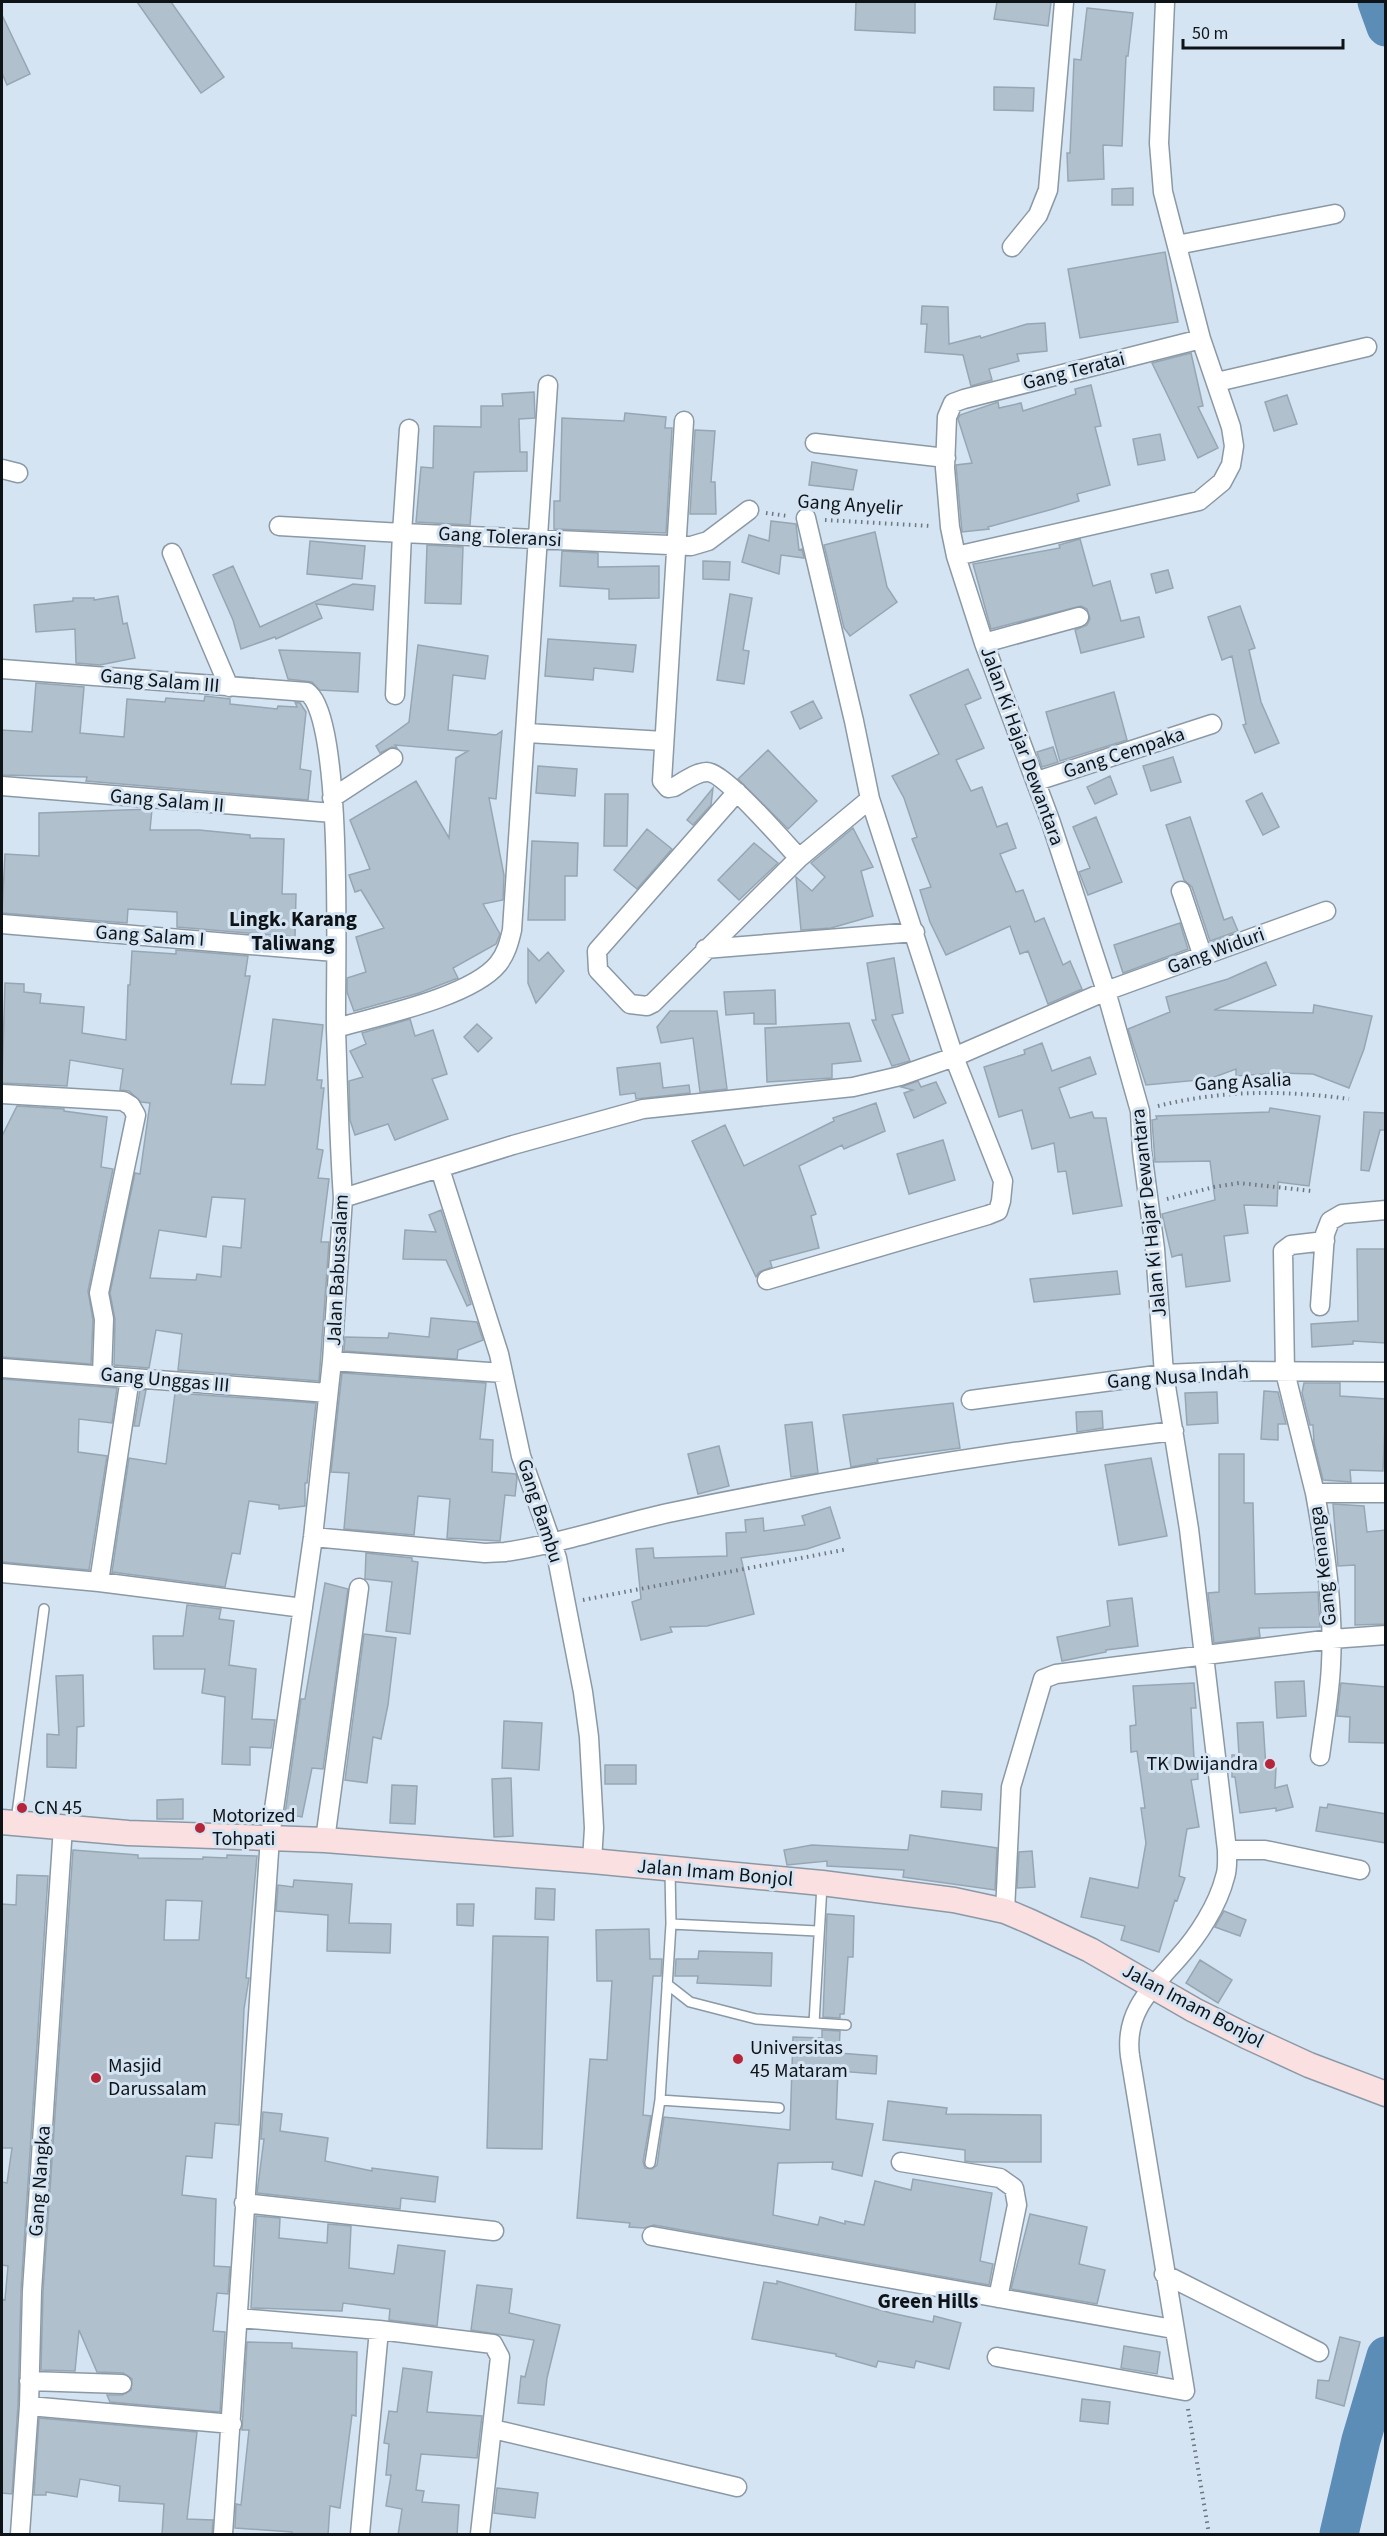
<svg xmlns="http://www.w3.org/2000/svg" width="1387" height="2536" viewBox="0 0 1387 2536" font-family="'Source Sans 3',sans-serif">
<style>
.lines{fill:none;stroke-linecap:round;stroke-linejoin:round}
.river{stroke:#5b8db7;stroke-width:39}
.building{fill:#b1c0cd;stroke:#97a6b3;stroke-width:1.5;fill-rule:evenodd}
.lane-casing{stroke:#8b99a6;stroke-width:12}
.street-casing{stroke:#8b99a6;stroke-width:21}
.secondary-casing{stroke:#8b99a6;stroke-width:27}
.path{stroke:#6d7780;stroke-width:4;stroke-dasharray:1.5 4.5;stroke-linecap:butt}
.lane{stroke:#fff;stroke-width:9}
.street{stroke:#fff;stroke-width:18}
.secondary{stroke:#fae0e0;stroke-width:24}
.poi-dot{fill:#b62538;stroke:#d5e4f2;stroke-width:2}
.labels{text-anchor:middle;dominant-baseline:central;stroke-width:6;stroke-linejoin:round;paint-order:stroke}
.street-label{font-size:20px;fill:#0e1318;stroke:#d5e4f2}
.poi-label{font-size:20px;fill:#0e1318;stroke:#d5e4f2;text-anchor:start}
.neighbourhood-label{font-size:21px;font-weight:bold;fill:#0e1318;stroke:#d5e4f2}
</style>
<rect width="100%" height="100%" fill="#d5e4f2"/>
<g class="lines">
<path class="river" d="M1377,2L1386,27
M1339,2534L1361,2440L1386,2356"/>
</g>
<path class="building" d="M137,2H171L224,77L201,93Z
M856,2H915V33L855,30Z
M997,2H1051L1048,26L994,19Z
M1087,8L1133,13L1128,56H1126L1122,146L1103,145L1104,179L1068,181L1067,153H1070L1074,59L1081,60Z
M2,15L30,74L7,85L2,73Z
M994,87L1034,88L1033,111L994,110Z
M1133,188V205H1112V189Z
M1165,252L1178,322L1080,338L1068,269Z
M922,306L948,307L949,344L980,336L981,338L1027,324L1045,323L1047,351L1017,354L1019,361L989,369L992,380L971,386L963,355L925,352L927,324H921Z
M1191,353L1203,406L1198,407L1218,448L1198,458L1152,363Z
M1091,385L1101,426L1095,427L1110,485L1077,494L1079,501L1053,509L988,527L989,529L962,532L956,465L972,463L958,419L960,415L998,402L999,408L1021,403L1023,411L1076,394L1075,389Z
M534,392L535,418L519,419L520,452H527V471L474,472L470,525L416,522L421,467L433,468L434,426L481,427V406H503L502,394Z
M1287,395L1297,424L1274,431L1265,402Z
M625,413L666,417L665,428H672L666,533L554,529V501H560L562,418L624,421Z
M695,430L715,431L711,482H715L716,514H690Z
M1160,434L1165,460L1138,465L1133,439Z
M812,462L857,470L853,490L809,485Z
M771,521L796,524L799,550L802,549L804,558L781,555L779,574L742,562L749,535L769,541Z
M875,532L887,587L897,602L850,636L844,628L824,545Z
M1080,539L1093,586L1110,581L1121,621L1139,617L1144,637L1081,653L1075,630L1087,625L1090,619L1087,609L1081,606L991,629L973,564L1060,548L1059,545Z
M310,541L365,546L362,579L307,574Z
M427,545L463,547L461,604L425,603Z
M562,551L598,553V567L659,566V598L609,599V589L560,586Z
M703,561L730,562L729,580L703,579Z
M233,566L260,627L353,584L375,586L373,610L316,604L322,618L276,639L275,637L241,649L233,620L213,575Z
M1168,570L1173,588L1156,593L1151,574Z
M730,594L752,598L743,650L749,651L744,684L717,680Z
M118,596L123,624L127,623L135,658L100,665L76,663L75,629L36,632L34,605L73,601V598H94V600Z
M1240,606L1255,648L1249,650L1261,702L1279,743L1255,753L1243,725L1246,724L1232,656L1222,660L1208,617Z
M548,639L636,645L633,672L594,668L593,680L545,676Z
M418,645L488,656L485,679L453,675L448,730L496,735L502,731L496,799L489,798L504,875L503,900L483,904L500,934L496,944L453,968L458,978L419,993L354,1011L347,992V978L366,972L356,937L384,928L361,890L355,892L349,875L370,869L350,820L416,781L449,838L456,758L468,751L395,745L397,748L392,747L380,753L376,746L409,722Z
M279,650L360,653L358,692L319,690L312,682L288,679Z
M968,669L981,698L965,705L984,748L956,760L971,791L982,787L997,827L1007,823L1016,848L1000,854L1016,892L1023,890L1035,922L1044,918L1063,965L1070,961L1082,989L1048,1004L1028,951L1020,954L1010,926L946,955L930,922L920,890L931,887L912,839L917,837L904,798L892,776L939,754L910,695Z
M36,683L84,687L80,733L124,737L127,699L165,702L166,698L204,701L205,696L230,699V704L277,709L278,706L297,707L295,702L300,703L306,712L300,769L311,771L308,800L86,781L87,777L2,775V730L32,732Z
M1114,692L1127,740L1060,761L1046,712Z
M813,701L822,718L800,729L791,712Z
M1053,747L1058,762L1042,767L1037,752Z
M768,750L817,801L788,829L738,779Z
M1173,757L1181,782L1151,791L1143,766Z
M538,766L577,769L575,796L536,793Z
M1110,776L1117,794L1095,804L1087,787Z
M713,788L711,805L693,825L687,820Z
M1262,793L1279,827L1263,835L1246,801Z
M605,794H628L627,846H604Z
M152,809L150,830H199L250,835V838L284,839L282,894H296L295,937L177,927V912L128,909L127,923L2,913L5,854L39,856V813Z
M1096,817L1122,882L1088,895L1079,872L1090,868L1073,827Z
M1190,817L1224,920L1232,917L1238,931L1210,941L1192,887L1184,880L1166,825Z
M853,828L873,867L861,871L873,916L831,928L801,930L796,877L812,891L825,877L811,863Z
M647,829L672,849L637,889L614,870Z
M532,841L578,843L577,876H565V920H528Z
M754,843L778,863L739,900L718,880Z
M1180,923L1188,949L1123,973L1114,945Z
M528,949L539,961L548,952L564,971L536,1003L528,983Z
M176,950L248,956L245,976H250L231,1084L265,1085L273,1019L323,1025L317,1080H322L321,1088H324L317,1149L323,1150L318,1178L329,1179L321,1242H329L319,1381L178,1370L182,1334L156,1330L149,1368L114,1365L115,1319L110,1293L135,1173L140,1174L150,1103L141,1102L129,1091L120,1090L123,1069L70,1060L67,1086L2,1083L5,983L24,984V992L41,994L40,1003L84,1007L82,1033L126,1040L128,985H130L132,951L176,954ZM212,1197L245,1199L241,1248L223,1246L221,1277L197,1274L196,1280L150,1278L159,1230L206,1237Z
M894,958L903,1013L892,1015L910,1061L892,1066L872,1020H876L867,963Z
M1266,962L1276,985L1214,1010L1313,1013L1314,1005L1372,1016L1364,1049L1349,1088L1313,1074L1278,1073L1236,1076V1069L1209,1079L1146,1085L1128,1029L1170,1012L1166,997L1228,979Z
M775,990L776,1024H754V1013L726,1015L724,992Z
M670,1011H717L727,1089L700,1092L693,1038L661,1043L657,1027Z
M410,1019L415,1036L433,1030L447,1074L432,1079L448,1119L395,1140L388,1124L355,1135L350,1120L349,1081L363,1077L350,1051L366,1044L362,1033Z
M849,1023L861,1061L832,1064V1078L767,1082L765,1028Z
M477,1024L492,1038L478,1052L464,1037Z
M1042,1043L1052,1071L1090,1057L1096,1074L1059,1088L1070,1118L1092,1112L1094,1118H1106L1122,1206L1073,1214L1066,1171L1058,1172L1054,1143L1032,1149L1022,1110L999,1117L984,1067L1025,1054L1024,1050Z
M660,1063L663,1088L689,1085L690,1093L636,1099L635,1093L620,1095L617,1068Z
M918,1081L921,1087L936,1082L946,1103L914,1118L904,1093L913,1090L901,1087Z
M876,1103L885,1131L844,1149L842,1145L799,1166L816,1214L811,1216L819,1248L770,1261L772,1267L759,1272L756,1277L692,1141L725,1125L744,1166L834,1121L833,1118Z
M17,1106L64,1109V1111L107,1117L101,1167L113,1169L88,1291L93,1320L91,1364L2,1357V1136Z
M1270,1108L1320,1116L1309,1186L1278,1182L1277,1206L1244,1205L1248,1233L1224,1236L1230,1281L1186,1287L1182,1254L1172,1257L1162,1214L1215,1200L1210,1161L1155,1162L1152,1120L1157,1119L1156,1116L1269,1112Z
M1364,1112L1386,1113V1130H1380L1369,1171L1361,1170Z
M943,1140L955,1180L909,1194L897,1154Z
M441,1210L471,1304L467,1306L446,1260L403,1259L405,1230L436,1232L429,1215Z
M1357,1249H1385L1386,1343L1353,1341V1344L1312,1347L1311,1324L1358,1321Z
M1117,1271L1120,1294L1034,1302L1030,1279Z
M431,1318L477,1322L483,1340L458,1350L457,1359L344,1351L345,1337L388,1338L389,1333L429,1337Z
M342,1373L486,1383L480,1439L493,1440L492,1472L516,1474L517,1478L515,1496L505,1495L500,1541L447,1538L450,1499L418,1496L414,1535L344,1529L349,1473L331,1472Z
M2,1379L117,1388L112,1423L79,1419L78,1452L107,1456L89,1570L2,1562Z
M1304,1383H1340V1396L1386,1399L1383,1471L1350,1470L1351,1482L1323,1480L1314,1443L1313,1425H1310L1302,1393Z
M140,1390H146L139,1426H134Z
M1264,1391L1278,1392L1286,1424H1278V1440L1261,1439Z
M1217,1392L1218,1423L1187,1425L1185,1393Z
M175,1393L316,1403L307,1483H305V1506L279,1509V1505L249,1501L240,1554L232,1553L225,1587L112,1572L129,1458L166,1464Z
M953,1403L960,1448L877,1459L878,1462L851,1467L843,1415Z
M1102,1411L1103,1428L1077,1432L1076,1412Z
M812,1422L818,1473L791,1477L785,1425Z
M719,1446L729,1486L698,1494L688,1454Z
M1219,1454H1244V1503H1253L1255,1594L1318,1592L1320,1627L1259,1628L1260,1637L1214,1643L1208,1593L1219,1592Z
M1151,1458L1167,1536L1119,1545L1105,1465Z
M1333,1504L1364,1506L1367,1532L1386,1530V1624L1355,1625V1565L1338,1566Z
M830,1507L840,1538L807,1549L741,1558L754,1614L707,1626L670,1627L672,1632L641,1640L632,1602L641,1599L636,1549L653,1548L654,1558L727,1556L726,1533L746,1532L745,1520L763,1518L764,1531L805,1525L802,1516Z
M366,1553L412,1558V1561L418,1562L410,1634L386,1631L392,1582L365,1579Z
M325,1583L348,1589L323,1769L312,1768L302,1817L285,1814L301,1699H305Z
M1132,1598L1138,1646L1106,1650V1652L1062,1661L1057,1637L1110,1626L1107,1601Z
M187,1605L221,1609L219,1619L234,1621L229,1665L256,1669L252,1719L275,1720L271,1748L250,1747V1765L222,1764L225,1697L202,1693L205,1669H154L153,1636H183Z
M364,1634L396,1638L388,1705L381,1739L373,1737L367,1783L345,1780Z
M83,1675L84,1726L77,1727L76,1768L47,1767V1734L59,1735L56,1676Z
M1304,1681L1306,1716L1277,1718L1275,1682Z
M1194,1683L1196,1708H1191L1194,1758H1197L1198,1779L1191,1780L1199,1827L1187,1829L1179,1876L1185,1878L1177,1901L1175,1900L1159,1952L1121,1940L1125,1926L1081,1917L1090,1878L1138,1888L1146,1843L1141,1808H1145L1137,1751L1131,1752L1130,1726L1136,1725L1133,1686Z
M1341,1683L1386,1687V1743L1349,1742L1350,1717L1337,1716Z
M504,1721L542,1723L539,1770L502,1768Z
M1263,1722L1266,1768H1276L1275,1788L1287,1785L1293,1807L1276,1811V1808L1240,1813L1235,1777H1232V1755H1239L1237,1723Z
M605,1765H636V1784H605Z
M511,1778L513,1836L494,1837L492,1779Z
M392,1785L417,1786L415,1824L390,1823Z
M942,1791L982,1794L981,1810L941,1807Z
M183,1799V1819H157V1800Z
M1328,1804L1386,1814V1843L1316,1831L1320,1807L1327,1808Z
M910,1835L997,1848L995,1890L903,1877L904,1870L827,1866V1861L787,1865L784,1850L812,1845L908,1850Z
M73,1850L138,1855V1858L203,1859V1857L227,1858V1855L257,1856L246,1978H249L244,2009L239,2125L215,2123L212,2158L186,2156L182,2195L216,2199L214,2266L230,2267L228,2294L217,2293L213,2331L225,2332L220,2412L110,2402L107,2395H122L131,2390L132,2379L123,2373L97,2372L79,2330L75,2371L41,2370L43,2292ZM166,1900L202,1901L199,1940H164Z
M1032,1851L1035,1887L1017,1888L1019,1852Z
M17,1875L48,1876L21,2290L18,2405L12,2494L2,2493V2299L5,2300L8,2266L2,2265V2182L7,2183L12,2148H2V1904L16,1905Z
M294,1880L352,1884L349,1923L391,1924L390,1953L327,1951L328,1915L276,1911L278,1885L293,1887Z
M536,1888L555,1889L554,1920L535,1919Z
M457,1904H474L473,1926L457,1925Z
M1224,1911L1246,1920L1240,1936L1215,1927Z
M827,1914L854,1916L853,1957H848L844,2014H840V2018L823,2017Z
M649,1929L650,1959H662L661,1976H653L643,2115L651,2116L643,2162L645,2168L652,2169L657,2165L664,2117L790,2130L793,2037L822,2038V2030L840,2031L839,2053L877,2056L876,2074L838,2071L836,2119L873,2124L862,2176L832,2169L833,2162L778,2163L773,2215L818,2225L820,2217L845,2224V2221L864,2225L875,2181L911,2190L913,2179L992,2193L980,2261L993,2264L989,2285L654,2225L644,2228L629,2227L630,2223L577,2218L590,2059L607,2060L612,1981H597L596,1930Z
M493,1936L548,1937L542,2149L487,2148Z
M699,1951L772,1953L771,1986L697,1983L698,1976H675L676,1959H698Z
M1200,1960L1232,1980L1218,2003L1186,1983Z
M888,2101L947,2108L946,2114L1041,2115V2162H972L965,2161V2150L883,2140Z
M263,2112L282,2114L280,2131L328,2138L325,2161L372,2171V2168L438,2177L435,2202L401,2198L400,2209L257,2193L264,2139H261Z
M1030,2214L1087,2227L1079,2264L1105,2270L1097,2304L1011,2289Z
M256,2216L280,2218L279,2238L327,2243L328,2224L351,2226L349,2268L394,2274L398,2245L445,2251L437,2326L389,2320L390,2309L343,2303L342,2311L251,2308Z
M777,2281L891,2313L933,2322L934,2316L961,2323L949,2369L916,2361L914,2368L878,2361L876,2367L836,2356V2354L752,2339L764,2282L777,2284Z
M477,2285L512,2289L509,2313L560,2325L547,2378L544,2405L518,2403L521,2376L525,2377L534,2340L471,2330Z
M1340,2337L1360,2342L1344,2406L1316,2398L1318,2380L1329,2381Z
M247,2342L292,2343V2348L357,2352L356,2416L352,2415L340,2508L330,2506L328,2535H292V2532L235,2528L236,2504L241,2505L249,2430H242Z
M1124,2346L1160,2352L1157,2374L1121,2368Z
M403,2368L432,2372L427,2412L482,2416L477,2458L421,2454L416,2490L424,2491L422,2502L459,2505L457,2535H398L402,2509L386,2506L391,2475H386L389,2444L384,2443L389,2411L397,2412Z
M1082,2399L1110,2402L1108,2424L1080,2421Z
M39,2418L197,2432L187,2519L213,2520L212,2535H162L164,2504L119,2501L120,2486L80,2479L77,2497L46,2492V2495H34Z
M497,2488L538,2493L535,2518L494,2513Z"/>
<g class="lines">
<defs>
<path id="lane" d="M16,1821L44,1609
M670,1870L671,1924L660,2100L779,2108
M671,1924L817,1931
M667,1984L690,2002L756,2019L846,2025
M814,2023L822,1885
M650,2163L660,2100"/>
<path id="street" d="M1177,245L1335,214
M1012,247L1038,215L1048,190L1064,2
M1217,382L1367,347
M684,421L662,781L668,788L674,787C683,782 696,772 707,772C724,772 784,842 799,858
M815,443L946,458
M2,469L18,473
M279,526L402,533L409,429
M172,553L229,687
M956,556L1199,501L1222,482L1231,465L1234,446L1231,427L1201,339L1163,192L1159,143L1165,2
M984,643L1079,617
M2,669L307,692C345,717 335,976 336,1029C338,1085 339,1142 343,1198L332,1361L313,1537L270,1837L223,2534
M395,695L402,533L691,546L708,541L749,510
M527,733L664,741
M1037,781L1212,724
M2,786L333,813
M737,792L597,951L598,970L630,1004L647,1006L653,1003L799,858L870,799
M332,798L393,758
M1181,891L1203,957
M2,924L335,952
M705,949L915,932
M336,1028C378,1016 471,997 498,964C506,954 509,943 512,930L548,385
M2,1094L123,1101L131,1106L136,1115L99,1293L104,1319L102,1375
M440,1169L499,1354L521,1456L557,1558L583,1692L589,1737L594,1828L592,1861
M343,1198L513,1145L643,1109L853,1087L900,1076L954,1057L1106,991L1326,911
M1325,1241L1291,1245L1283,1251L1285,1372L1315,1493H1386
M767,1280L988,1215L998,1211L1001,1201L1003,1181L954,1057L870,799L854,721L806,518
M1320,1306L1325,1234L1330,1221L1342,1214L1386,1210
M332,1361L503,1373
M2,1368L328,1393
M971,1400L1164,1374L1237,1371L1386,1372
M1315,1493C1325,1548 1334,1608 1331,1664C1330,1694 1324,1725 1320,1756
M313,1537L485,1553L505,1552C560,1544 614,1525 668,1513C835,1478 1005,1451 1174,1431
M2,1573L99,1582L303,1608
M99,1582L130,1378
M325,1840L359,1588
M1227,1850H1265L1360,1870
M1005,1911L1011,1787L1043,1679L1056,1674L1332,1639L1386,1635
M901,2162L1000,2178L1014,2188L1017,2205L998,2298
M244,2203L494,2231
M652,2236L1173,2329
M1164,2274L1319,2352
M239,2318L379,2330L493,2344L500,2357L480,2534
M997,2357L1185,2391L1130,2056C1124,2011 1152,1988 1179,1957C1198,1936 1218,1905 1225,1877C1228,1869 1227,1859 1227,1850L1189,1529L1164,1374L1155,1249L1142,1151L1140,1111L1106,991L1051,823L984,643L956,556L950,527L945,468L947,417L953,403L964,399L1201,339
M29,2381L122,2384
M29,2406L232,2424
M493,2429L737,2487
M20,2534L29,2406L32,2291L63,1827
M360,2534L379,2330"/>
<path id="secondary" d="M2,1822L128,1833L325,1840L592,1861L822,1883L954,1900L1005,1911L1031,1922L1090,1950L1194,2010L1246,2036L1309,2065L1386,2094"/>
</defs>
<use href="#lane" class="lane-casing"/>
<use href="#street" class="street-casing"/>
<use href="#secondary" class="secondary-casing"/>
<path class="path" d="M766,513L788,516
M825,520L931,526
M1158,1106C1221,1090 1285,1090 1349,1099
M1167,1199L1214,1187L1239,1183L1312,1191
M583,1600L848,1549
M1188,2409L1209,2534"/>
<use href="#lane" class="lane"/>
<use href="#street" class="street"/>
<use href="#secondary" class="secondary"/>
</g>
<g class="poi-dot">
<circle cx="1270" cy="1764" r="6"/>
<circle cx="22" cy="1808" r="6"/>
<circle cx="200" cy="1828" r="6"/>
<circle cx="738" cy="2059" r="6"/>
<circle cx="96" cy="2078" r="6"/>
</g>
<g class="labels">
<g class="street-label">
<text transform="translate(1074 371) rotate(-14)">Gang Teratai</text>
<text transform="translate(850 505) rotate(4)">Gang Anyelir</text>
<text transform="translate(500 537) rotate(3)">Gang Toleransi</text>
<text transform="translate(160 681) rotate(5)">Gang Salam III</text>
<text transform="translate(1022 746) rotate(70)">Jalan Ki Hajar Dewantara</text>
<text transform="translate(1124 753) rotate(-18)">Gang Cempaka</text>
<text transform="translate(167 801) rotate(5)">Gang Salam II</text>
<text transform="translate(150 936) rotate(4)">Gang Salam I</text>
<text transform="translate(1216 951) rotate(-20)">Gang Widuri</text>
<text transform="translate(1243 1082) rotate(-3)">Gang Asalia</text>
<text transform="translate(1149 1213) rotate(-96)">Jalan Ki Hajar Dewantara</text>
<text transform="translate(338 1270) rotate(-87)">Jalan Babussalam</text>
<text transform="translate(1178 1377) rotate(-4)">Gang Nusa Indah</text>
<text transform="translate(165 1380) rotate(5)">Gang Unggas III</text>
<text transform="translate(540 1511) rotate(72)">Gang Bambu</text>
<text transform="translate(1323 1566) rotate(-97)">Gang Kenanga</text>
<text transform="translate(715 1873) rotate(5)">Jalan Imam Bonjol</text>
<text transform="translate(1193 2006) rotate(28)">Jalan Imam Bonjol</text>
<text transform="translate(40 2181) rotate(-86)">Gang Nangka</text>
</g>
<g class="poi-label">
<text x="1258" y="1764" text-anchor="end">TK Dwijandra</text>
<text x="34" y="1808">CN 45</text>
<text x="212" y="1816">Motorized<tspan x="212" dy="23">Tohpati</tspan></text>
<text x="750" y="2048">Universitas<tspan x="750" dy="23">45 Mataram</tspan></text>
<text x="108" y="2066">Masjid<tspan x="108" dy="23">Darussalam</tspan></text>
</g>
<g class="neighbourhood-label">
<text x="293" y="919">Lingk. Karang<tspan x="293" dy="24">Taliwang</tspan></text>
<text x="928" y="2301">Green Hills</text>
</g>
</g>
<rect width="1387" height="2536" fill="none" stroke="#0e1318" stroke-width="6"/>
<path d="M1183 39v9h160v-9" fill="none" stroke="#0e1318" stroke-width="3"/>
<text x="1192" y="39" font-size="18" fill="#0e1318" stroke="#d5e4f2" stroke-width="4.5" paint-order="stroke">50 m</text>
</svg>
